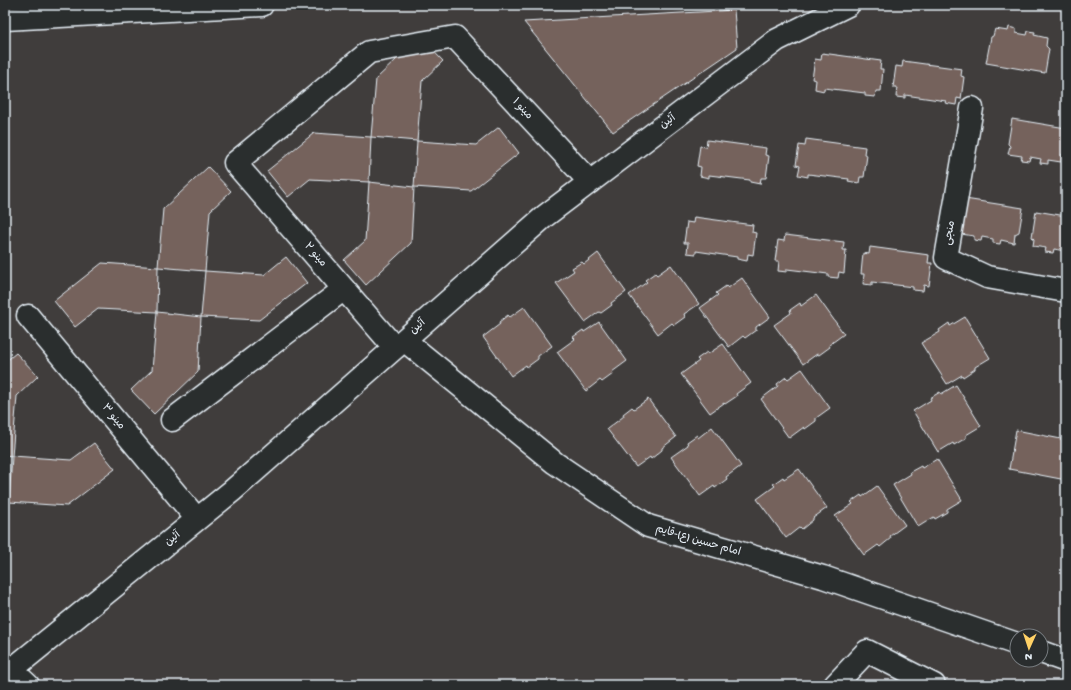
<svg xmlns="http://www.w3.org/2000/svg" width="1071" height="690" viewBox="0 0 1071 690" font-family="'Gochi Hand','Playpen Sans Arabic',sans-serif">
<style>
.building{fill:#74625c;stroke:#e8f1f8}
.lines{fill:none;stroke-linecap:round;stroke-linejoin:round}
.minor-casing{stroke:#e8f1f8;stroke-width:25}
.minor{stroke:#2a2d2e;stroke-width:22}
.labels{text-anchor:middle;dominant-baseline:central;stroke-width:4;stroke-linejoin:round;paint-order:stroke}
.street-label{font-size:11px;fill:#e8f1f8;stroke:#2a2d2e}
</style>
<rect width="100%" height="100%" fill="#403d3c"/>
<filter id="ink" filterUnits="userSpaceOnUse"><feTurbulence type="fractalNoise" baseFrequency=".025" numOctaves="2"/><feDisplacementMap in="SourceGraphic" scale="8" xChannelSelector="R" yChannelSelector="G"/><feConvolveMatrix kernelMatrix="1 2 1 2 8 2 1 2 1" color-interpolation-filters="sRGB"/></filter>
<g filter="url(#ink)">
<path class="building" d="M734,10L737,48L613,132L524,22Z
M1009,27L1016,29V33L1027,35L1028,31L1035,32L1034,35L1047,38L1046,46L1049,49L1045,73L986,63L991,37L993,36L995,29L1008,31Z
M420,37L443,61L422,81L417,141L371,137L376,79Z
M822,53L881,61L880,69H883L881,91H876L875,97L865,96V93L824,88V91L815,89L816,80L812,79L815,59L821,60Z
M903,61L962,69L961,76L964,77L961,99L957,98L956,105L945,103L946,101L905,95V98L896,97L897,87H893L896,66L902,67Z
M1012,119L1066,128V152L1062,154L1061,162L1048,160V164L1040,163L1041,159L1030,157L1029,161L1021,160L1022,156L1008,154L1010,146L1008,144Z
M499,127L519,153L471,191L414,187L417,141L476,145Z
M314,133L371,137L369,182L310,179L288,197L267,171Z
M806,139L865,147L864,154L867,155L864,177H860L859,183L848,181L849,179L808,174V177L798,175L800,166L796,165L799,145L805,146Z
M707,140L766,148L765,155L769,156L766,178H761L760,184L750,182V180L709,175V178L700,176L701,167L697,166L700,146L706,147Z
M208,167L231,191L210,211L205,271L158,267L163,209Z
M369,182L414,187L411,243L366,285L344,260L365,241Z
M965,199L1023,208L1019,232L1015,234L1014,243L1001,240L1000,244L993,243V239L982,237L981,241L974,240V236L961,234Z
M1036,211L1066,216V255H1065V251L1054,249L1053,253L1045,252L1046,248L1033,246L1034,239L1032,237Z
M694,217L753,225L752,232L756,233L753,255L748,254L747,261L737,259V257L696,251V254L687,253L688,243H684L687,222L693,223Z
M785,235L844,242L843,250H846L844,273L839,272L838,278L828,277V274L787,269V272L778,271L779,261H775L778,240L784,241Z
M870,247L929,255L928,263H932L929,286L924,285L923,291L913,290V287L872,282V285L863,284L864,274H861L863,253L869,254Z
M598,253L626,292L611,303L612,305L601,313L599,312L585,322L556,283L574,271L572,268L582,262L584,264Z
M286,257L307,283L259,320L201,317L205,271L264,275Z
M102,263L158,267L157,312L98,309L75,327L54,301Z
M671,265L699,304L684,314L685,317L674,325L672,323L658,334L629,295L647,282L645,280L655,273L657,275Z
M742,278L770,317L756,327V330L745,338L743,336L729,347L700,308L718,295L716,293L726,286L728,288Z
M816,295L844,334L829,345L830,347L819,355L817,354L803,364L774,325L791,313L790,310L800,303L801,306Z
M524,307L552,346L538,356V359L527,367L526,365L511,376L483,337L500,324L499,322L508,315L510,317Z
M157,312L201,317L198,372L154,414L131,390L152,370Z
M965,317L990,358L975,367V369L963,377L962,375L947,384L921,343L940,332L939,330L949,323L950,326Z
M599,322L627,361L612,372L613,374L602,382L600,380L586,391L557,352L575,339L573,337L583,330L584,332Z
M723,344L751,383L736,394L737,396L725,404L724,403L710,413L681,374L699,361L697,359L707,352L708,354Z
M16,353L38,376L17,396L12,456L5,455V362Z
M802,369L830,408L816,418V421L805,429L804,427L789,438L761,399L778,386L777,384L786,377L788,379Z
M956,385L981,426L966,435V438L954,445L953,443L938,452L913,411L931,400L930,398L940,392L941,394Z
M648,399L676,437L662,448V450L651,459L650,457L636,467L607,429L624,416L623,414L632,407L634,409Z
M712,427L741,466L726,477L727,479L715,488L714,486L700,496L671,457L688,445L687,442L697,435L698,438Z
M1016,430L1066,440V480L1009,469Z
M94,443L115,469L67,506L9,502L12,456L71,460Z
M937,459L962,500L947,509V512L935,519L934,517L918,527L893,485L911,474L910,472L921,466L922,468Z
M799,469L827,508L813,518V520L802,529L800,527L786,538L757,499L775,486L773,484L783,477L784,479Z
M877,486L905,525L890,536L891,538L880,547L878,545L864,555L835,516L853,504L851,502L861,495L862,497Z
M5,502H9L6,558L5,559Z"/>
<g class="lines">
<defs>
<path id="minor" d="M5,19L262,5
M972,108L946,258L987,277L1066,291
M28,316L197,519
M404,340L555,463L648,526L823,577L1017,644
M395,348L235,163L369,52L455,37L590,182
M172,420L344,289
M1041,652L1066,661
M12,670L28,685
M5,675L232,491L545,216L777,40L848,5
M835,685L867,651L934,685"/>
</defs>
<use href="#minor" class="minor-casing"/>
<use href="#minor" class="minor"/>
</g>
</g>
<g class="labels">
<g class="street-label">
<text transform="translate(522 109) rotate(47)">مینو ۱</text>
<text transform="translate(668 122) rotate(-37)">آئین</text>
<text transform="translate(950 233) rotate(-80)">منجی</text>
<text transform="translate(315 255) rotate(49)">مینو ۲</text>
<text transform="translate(418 327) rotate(-41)">آئین</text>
<text transform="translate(113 417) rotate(50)">مینو ۳</text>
<text transform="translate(173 539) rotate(-39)">آئین</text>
<text transform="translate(698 541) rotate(16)">امام حسین (ع)-قایم</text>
</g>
</g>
<rect width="1071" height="690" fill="none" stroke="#2a2d2e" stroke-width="20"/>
<rect x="10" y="10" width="1051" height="670" fill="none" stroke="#e8f1f8" stroke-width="1.5" filter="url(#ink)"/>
<g transform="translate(1029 648) rotate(183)"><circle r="19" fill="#2a2d2e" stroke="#767b7f"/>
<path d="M0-3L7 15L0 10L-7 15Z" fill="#ffd166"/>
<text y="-6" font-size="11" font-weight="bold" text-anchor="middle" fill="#e8f1f8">N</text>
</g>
</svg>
